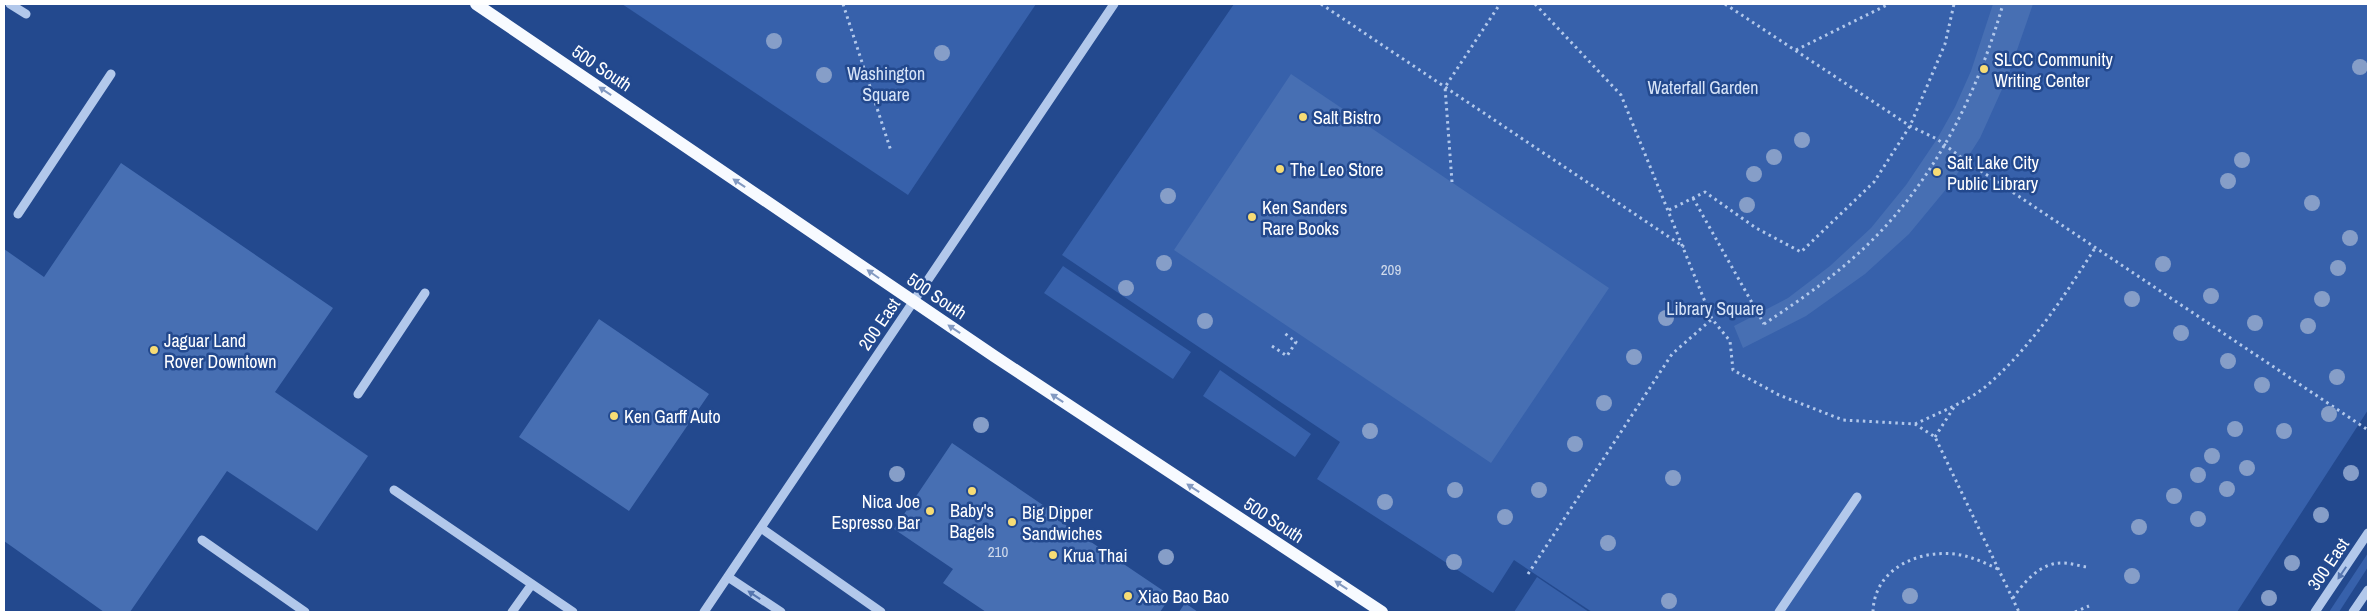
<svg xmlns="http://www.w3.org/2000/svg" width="2372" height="616" viewBox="0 0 2372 616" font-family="'Archivo Narrow',sans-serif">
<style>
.green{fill:#3761ab}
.building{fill:#476fb3}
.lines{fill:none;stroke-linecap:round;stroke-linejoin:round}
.path{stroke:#b2c8eb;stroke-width:3;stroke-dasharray:2.5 4;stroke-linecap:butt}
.minor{stroke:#b2c8eb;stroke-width:9}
.major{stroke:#f7faff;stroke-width:12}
.path-bridge{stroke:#b2c8eb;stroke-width:3;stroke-dasharray:2.5 4;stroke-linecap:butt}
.tree{fill:#869ec8}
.oneway{fill:#8299c1}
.oneway2{fill:#5575af}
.poi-dot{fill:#f7dc75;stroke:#23498e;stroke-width:2}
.labels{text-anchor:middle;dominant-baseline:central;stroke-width:5;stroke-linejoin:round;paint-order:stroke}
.number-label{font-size:15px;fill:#d1dbec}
.poi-label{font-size:18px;fill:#fff;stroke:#23498e;text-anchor:start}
.street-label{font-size:18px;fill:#fff;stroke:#23498e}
.park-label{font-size:18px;fill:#d7e4f8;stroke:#23498e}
</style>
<rect width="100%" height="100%" fill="#23498e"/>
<path class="green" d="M622,4H1036L908,195Z
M1234,4H2368V410L2237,612H1592L1514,560L1493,593L1317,479L1340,442L1062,255Z
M1063,266L1191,352L1173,379L1044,293Z
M1220,370L1311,434L1295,457L1203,396Z
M2368,553V567L2339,612H2329Z
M1537,577L1589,612H1514Z"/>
<path class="building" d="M1993,4H2033L2008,76L1980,138L1952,182L1909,234L1865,274L1806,316L1743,348L1734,326L1788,298L1830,266L1871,228L1906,185L1937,139L1955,107L1971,71Z
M1291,74L1609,288L1491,463L1174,250Z
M121,163L333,308L275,392L368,456L317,531L227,471L130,612H104L4,541V249L44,277Z
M599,319L709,394L629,511L519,437Z
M952,443L1056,514L1054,517L1171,596L1160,612H986L943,583L953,569L894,529Z
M1185,603L1198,612H1179Z"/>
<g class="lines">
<path class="path" d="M843,4L891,151
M1321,4L1684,247
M1535,4L1621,95L1712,319L1730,341L1733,370L1779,395L1843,420L1915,424L1935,437L2019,612
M1725,4L1910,126L1937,139L1966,161L2368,430
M1796,50L1889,4
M1452,182L1445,87L1500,4
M1693,198L1764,324
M1669,210L1705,192L1756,228L1801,252L1874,182L1910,126L1945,44L1954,4
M1272,346L1287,356L1296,342L1283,332
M1915,424C1940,412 1971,401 1992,381C2034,343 2065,295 2095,248
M1935,437L1956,404
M1528,574L1672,354L1712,319
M2013,598C2024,582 2041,562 2063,563C2071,563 2079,566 2087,567
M1873,612C1874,564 1929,545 1969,557C1979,560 1989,565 1998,569
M2075,612L2089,606"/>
<path class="minor" d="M10,4L26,14
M18,214L111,74
M358,394L425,293
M394,490L573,612
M761,528L881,612
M202,540L305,612
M728,577L781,612
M512,612L532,584
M704,612L1114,4
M1779,612L1857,497
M2315,612L2368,533
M2353,612L2368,590"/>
<path class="major" d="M476,4L994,356L1382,612"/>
<path class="path-bridge" d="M1764,324C1794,304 1825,283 1852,259C1929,192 1976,99 2003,4"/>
</g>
<g class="tree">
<circle cx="774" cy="41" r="8"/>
<circle cx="942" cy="53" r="8"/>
<circle cx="2360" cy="67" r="8"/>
<circle cx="824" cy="75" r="8"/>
<circle cx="1802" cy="140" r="8"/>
<circle cx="1774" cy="157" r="8"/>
<circle cx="2242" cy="160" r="8"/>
<circle cx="1754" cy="174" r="8"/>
<circle cx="2228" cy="181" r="8"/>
<circle cx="1168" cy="196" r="8"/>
<circle cx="2312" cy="203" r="8"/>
<circle cx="1747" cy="205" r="8"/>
<circle cx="2350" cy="238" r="8"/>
<circle cx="1164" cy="263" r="8"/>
<circle cx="2163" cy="264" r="8"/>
<circle cx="2338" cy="268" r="8"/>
<circle cx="1126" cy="288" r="8"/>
<circle cx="2211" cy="296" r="8"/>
<circle cx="2132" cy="299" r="8"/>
<circle cx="2322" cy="299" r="8"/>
<circle cx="1666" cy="318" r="8"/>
<circle cx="1205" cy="321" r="8"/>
<circle cx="2255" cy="323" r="8"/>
<circle cx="2308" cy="326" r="8"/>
<circle cx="2181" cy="333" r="8"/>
<circle cx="1634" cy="357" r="8"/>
<circle cx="2228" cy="361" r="8"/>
<circle cx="2337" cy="377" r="8"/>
<circle cx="2262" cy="385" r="8"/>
<circle cx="1604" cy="403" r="8"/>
<circle cx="2329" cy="414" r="8"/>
<circle cx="981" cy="425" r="8"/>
<circle cx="2235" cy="429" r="8"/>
<circle cx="1370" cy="431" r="8"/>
<circle cx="2284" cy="431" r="8"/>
<circle cx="1575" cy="444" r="8"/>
<circle cx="2212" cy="456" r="8"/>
<circle cx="2247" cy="468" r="8"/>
<circle cx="2351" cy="473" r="8"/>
<circle cx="897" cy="474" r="8"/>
<circle cx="2198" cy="475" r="8"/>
<circle cx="1673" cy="478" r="8"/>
<circle cx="2227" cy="489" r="8"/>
<circle cx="1455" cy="490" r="8"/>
<circle cx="1539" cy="490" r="8"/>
<circle cx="2174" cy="496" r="8"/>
<circle cx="1385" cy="502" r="8"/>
<circle cx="2321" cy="515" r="8"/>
<circle cx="1505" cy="517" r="8"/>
<circle cx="2198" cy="519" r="8"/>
<circle cx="2139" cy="527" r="8"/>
<circle cx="1608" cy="543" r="8"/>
<circle cx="1166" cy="557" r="8"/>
<circle cx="1454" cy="562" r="8"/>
<circle cx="2292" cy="563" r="8"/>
<circle cx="2132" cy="576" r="8"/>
<circle cx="1910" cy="596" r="8"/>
<circle cx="2269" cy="598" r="8"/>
<circle cx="1669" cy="601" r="8"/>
</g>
<defs><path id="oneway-solid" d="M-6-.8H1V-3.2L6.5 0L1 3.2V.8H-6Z" transform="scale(1.25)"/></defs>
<g class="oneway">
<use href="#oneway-solid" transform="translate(605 91) rotate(-146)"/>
<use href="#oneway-solid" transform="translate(739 183) rotate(-146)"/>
<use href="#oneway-solid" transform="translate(873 274) rotate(-145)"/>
<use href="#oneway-solid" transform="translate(954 329) rotate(-146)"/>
<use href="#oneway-solid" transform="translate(1057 398) rotate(-147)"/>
<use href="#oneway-solid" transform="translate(1193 488) rotate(-147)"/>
<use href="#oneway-solid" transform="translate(1341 585) rotate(-147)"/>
</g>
<g class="oneway2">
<use href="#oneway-solid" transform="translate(2342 573) rotate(124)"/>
<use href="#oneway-solid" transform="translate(754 595) rotate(-146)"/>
</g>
<g class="poi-dot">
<circle cx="1984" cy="69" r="5"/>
<circle cx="1303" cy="117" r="5"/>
<circle cx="1280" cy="169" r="5"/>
<circle cx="1937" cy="172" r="5"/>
<circle cx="1252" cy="217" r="5"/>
<circle cx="154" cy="350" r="5"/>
<circle cx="614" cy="416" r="5"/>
<circle cx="972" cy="491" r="5"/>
<circle cx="930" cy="511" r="5"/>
<circle cx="1012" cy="522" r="5"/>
<circle cx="1053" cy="555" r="5"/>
<circle cx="1128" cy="596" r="5"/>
</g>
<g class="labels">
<g class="number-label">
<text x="1391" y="269">209</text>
<text x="998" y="551">210</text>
</g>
<g class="poi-label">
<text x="1994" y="59">SLCC Community<tspan x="1994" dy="21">Writing Center</tspan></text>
<text x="1313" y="117">Salt Bistro</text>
<text x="1947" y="162">Salt Lake City<tspan x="1947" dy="21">Public Library</tspan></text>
<text x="1290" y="169">The Leo Store</text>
<text x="1262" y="207">Ken Sanders<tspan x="1262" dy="21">Rare Books</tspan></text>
<text x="164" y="340">Jaguar Land<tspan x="164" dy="21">Rover Downtown</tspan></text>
<text x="624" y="416">Ken Garff Auto</text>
<text x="920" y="501" text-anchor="end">Nica Joe<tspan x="920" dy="21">Espresso Bar</tspan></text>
<text x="972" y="510" text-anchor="middle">Baby's<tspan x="972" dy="21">Bagels</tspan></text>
<text x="1022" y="512">Big Dipper<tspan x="1022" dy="21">Sandwiches</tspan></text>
<text x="1063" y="555">Krua Thai</text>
<text x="1138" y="596">Xiao Bao Bao</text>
</g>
<g class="street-label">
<text transform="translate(602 68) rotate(34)">500 South</text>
<text transform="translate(937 296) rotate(34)">500 South</text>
<text transform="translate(879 324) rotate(-56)">200 East</text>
<text transform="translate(1274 520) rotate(33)">500 South</text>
<text transform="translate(2328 564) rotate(-56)">300 East</text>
</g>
<g class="park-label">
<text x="886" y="73">Washington<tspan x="886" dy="21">Square</tspan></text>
<text x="1703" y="87">Waterfall Garden</text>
<text x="1715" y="308">Library Square</text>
</g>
</g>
<rect width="2372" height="616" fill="none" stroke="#ffffff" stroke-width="10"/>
</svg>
